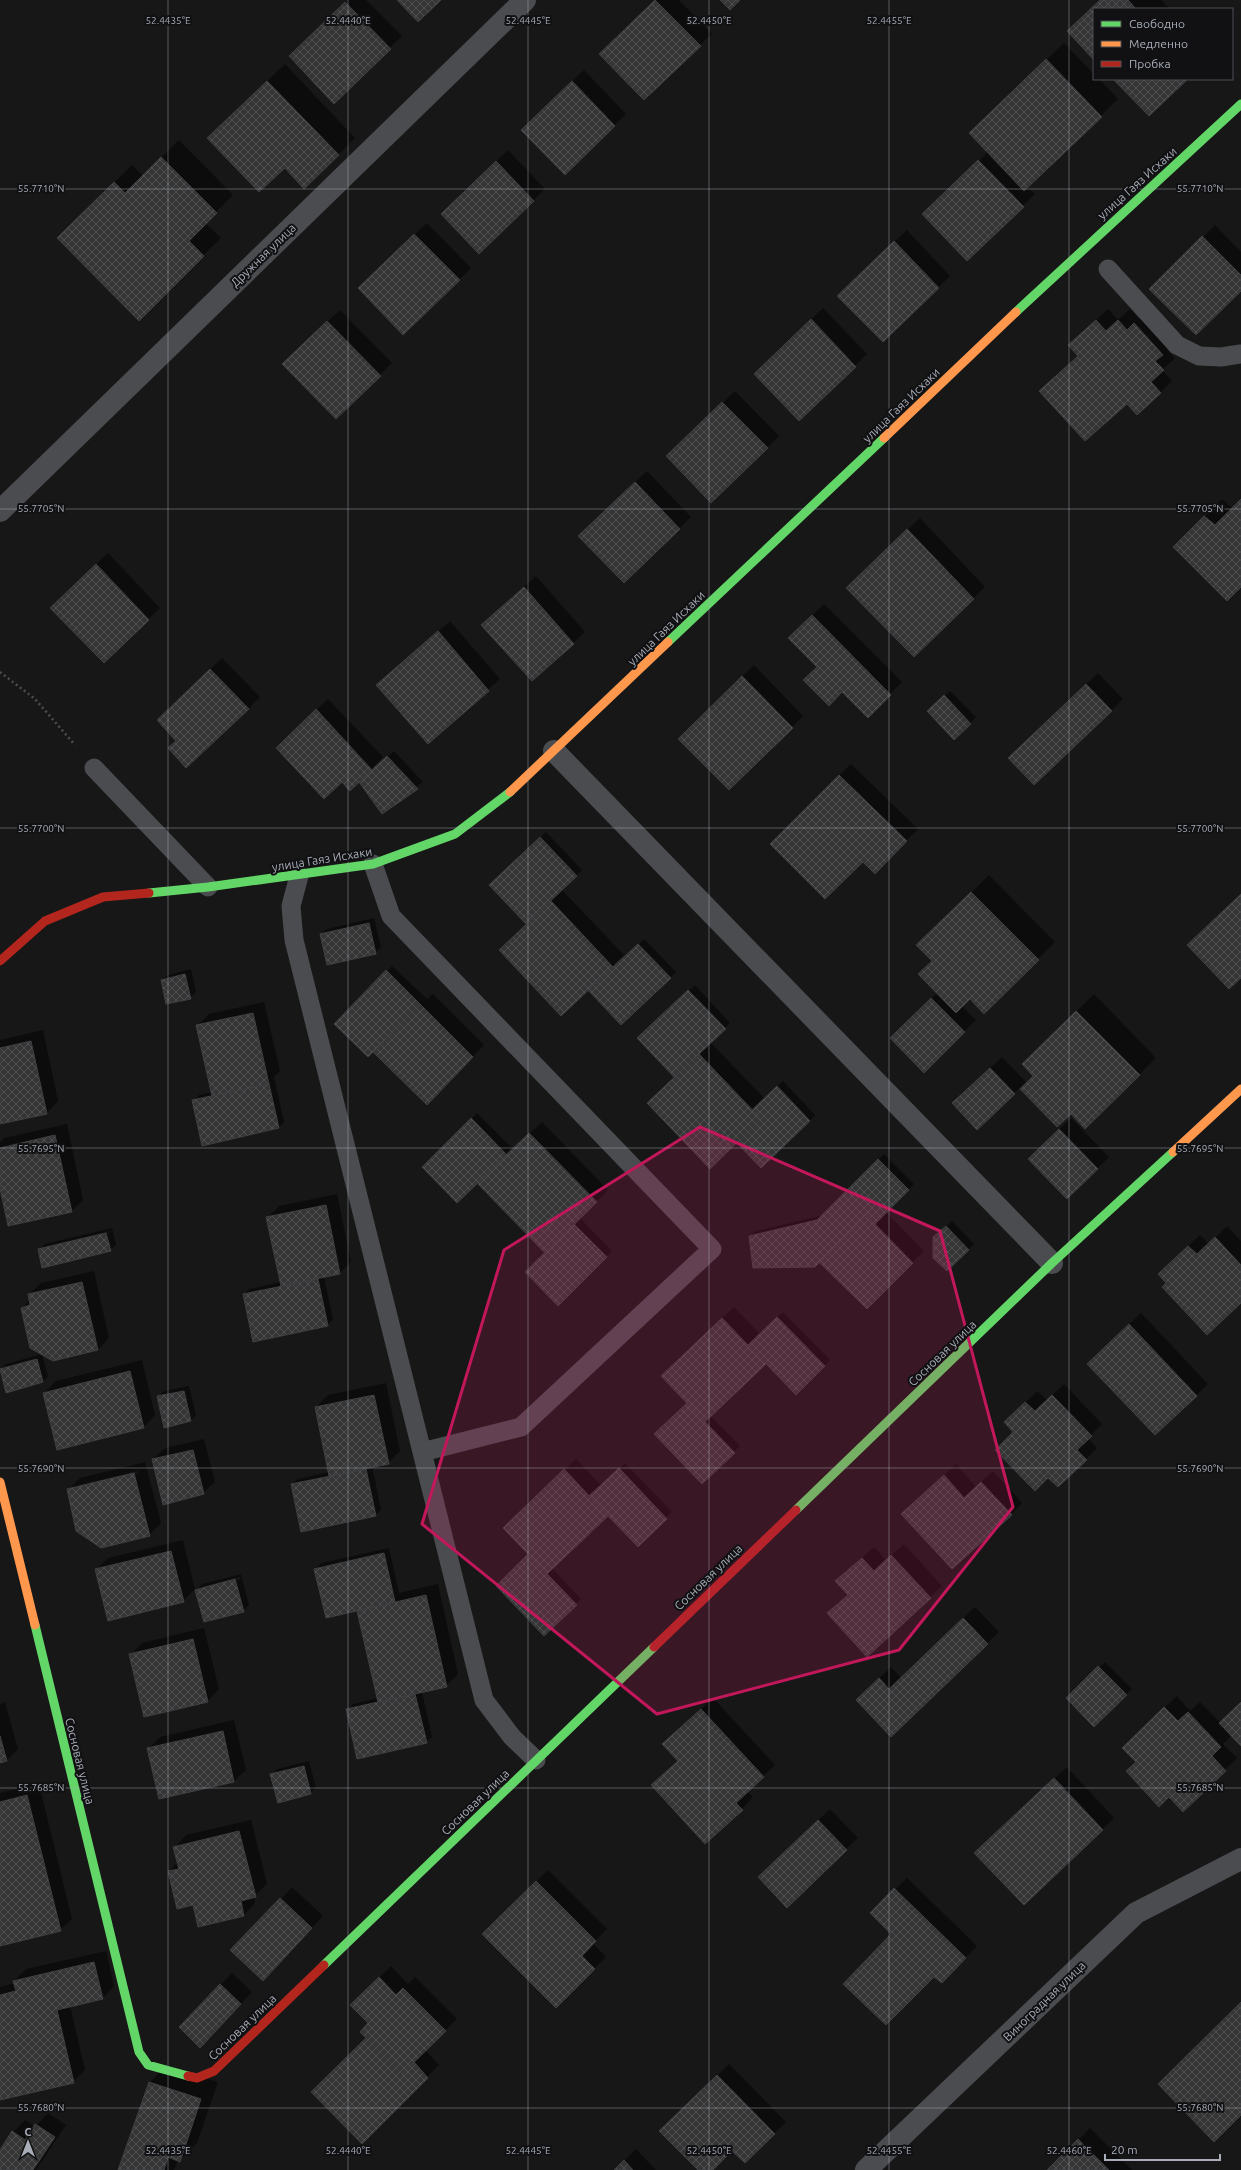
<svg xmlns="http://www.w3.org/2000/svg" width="1241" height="2170" viewBox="0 0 1241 2170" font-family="Ubuntu,sans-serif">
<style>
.shadow{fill:#0007;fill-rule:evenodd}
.building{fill:url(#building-cross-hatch);stroke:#3f4043}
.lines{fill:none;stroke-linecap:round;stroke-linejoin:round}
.path{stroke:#4d4e52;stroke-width:2.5;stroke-dasharray:2 3;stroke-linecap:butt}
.lane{stroke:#4b4c50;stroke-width:19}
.street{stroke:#4b4c50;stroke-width:22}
.fast{stroke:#63d668;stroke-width:9}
.slow{stroke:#ff974d;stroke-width:9}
.jam{stroke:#b3261e;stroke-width:9}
.marked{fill:#c2185b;fill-opacity:0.2;stroke:#c2185b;stroke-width:3;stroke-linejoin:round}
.ticks{fill:none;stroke:#a8adb8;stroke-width:1;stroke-opacity:0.45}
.labels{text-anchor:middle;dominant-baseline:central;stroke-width:4;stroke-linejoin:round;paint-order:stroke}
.street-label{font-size:12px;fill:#a8adb8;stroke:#111113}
.ticks-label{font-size:10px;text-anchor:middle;fill:#a8adb8;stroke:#111113;stroke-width:4;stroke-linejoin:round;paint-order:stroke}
</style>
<defs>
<pattern id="building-cross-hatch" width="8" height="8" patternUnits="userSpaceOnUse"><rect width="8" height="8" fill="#353536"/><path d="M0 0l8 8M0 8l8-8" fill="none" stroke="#4f5051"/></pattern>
</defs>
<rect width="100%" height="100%" fill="#171717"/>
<path class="shadow" d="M348,0H366L402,36L334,102L302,45Z
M656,0H679L712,34L700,45L612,42Z
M1100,0H1161L1170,9H1094V58L1068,31Z
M1064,43L1094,74V79H1099L1118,99L1027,187L1035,194L967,260L935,203L988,152L987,116Z
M285,64L355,138L338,155L285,166L226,121Z
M584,70L626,114L565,173L534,118Z
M179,140L233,195L205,223L221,238L139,319L58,238L132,165L143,176Z
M508,150L545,189L479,253L454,203Z
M427,223L471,268L459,280L371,276Z
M1215,225L1241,252V290L1151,289Z
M907,230L950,276L883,341L850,284Z
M823,308L867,354L800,420L767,363Z
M1108,309L1118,320L1130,309L1139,319L1146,312L1173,343L1167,350L1175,358L1162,370L1172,381L1160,393L1127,402L1052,379L1079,355L1081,334Z
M340,310L392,363L336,418L295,352Z
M735,391L779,436L767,448L679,445Z
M647,471L691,517L624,582L591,525Z
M1222,499L1233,509L1241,500V585L1174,547Z
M920,518L985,587L914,656L859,576Z
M108,553L160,608L104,661L63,596Z
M536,576L585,632L532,680L494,613Z
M824,604L902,682L868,716L790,638Z
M450,621L500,679L428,743L378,685Z
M222,658L260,697L248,709L177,740L169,708Z
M754,665L803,716L792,727L679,739Z
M1098,673L1123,699L1111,711L1021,747Z
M950,691L976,717L954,739L928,711Z
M328,699L383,757L370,770L372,771L394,751L423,782L382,813L359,780L342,781L288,736Z
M851,764L918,829L875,872L863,860L771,844Z
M546,832L582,870L562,890L624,955L614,964L616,966L644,939L676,972L621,1024L490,885Z
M989,875L1055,942L984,1013L970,998L962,1006L976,1020L924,1071L903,1026L938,992L933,961L918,946Z
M374,918L381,947L375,953L321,934L327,929Z
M392,966L427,999L433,994L484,1045L427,1103L373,1051L335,1024Z
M191,969L196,992L190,998L162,980L168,975Z
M695,985L730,1023L710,1042L765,1099L783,1081L815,1115L810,1121L746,1135L676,1077L639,1038Z
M1094,994L1156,1058L1085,1128L1035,1076L1040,1047Z
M264,1002L280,1071L274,1077L284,1122L278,1128L193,1101L199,1095L212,1092L197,1026L209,1014Z
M43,1030L58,1101L47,1113L0,1123V1040Z
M1002,1057L1026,1082L1014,1093L965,1092Z
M477,1113L512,1148L500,1160L501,1161L542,1122L608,1190L580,1218L612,1251L558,1304L547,1252L479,1183L423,1167Z
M1071,1118L1109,1157L1097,1169L1041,1147Z
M67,1124L83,1200L72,1211L0,1183V1143L4,1138Z
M884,1154L914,1184L886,1212L924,1251L867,1308L820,1261L750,1236L756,1231L824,1215Z
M337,1194L351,1262L340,1273L324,1277L333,1320L327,1325L244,1294L249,1289L281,1282L267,1218L279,1206Z
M952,1221L974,1244L947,1270L934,1237Z
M1227,1226L1241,1241V1302L1168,1283L1171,1263L1200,1235L1209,1244Z
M112,1228L116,1245L110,1250H39L45,1244ZM111,1231V1232L44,1249V1247Z
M94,1271L109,1338L98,1350L22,1308L30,1300L29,1294L41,1283Z
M734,1307L760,1334L783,1312L830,1360L796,1394L766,1363L710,1416L740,1446L702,1483L688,1403L674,1364Z
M1141,1313L1208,1384L1155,1434L1100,1352Z
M42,1354L48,1376L43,1382L1,1369L6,1364Z
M142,1360L155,1415L144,1427L58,1448L44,1393L56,1381Z
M386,1383L400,1451L388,1463L372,1466L381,1510L376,1515L292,1484L298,1479L329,1472L316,1407L328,1395Z
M1064,1384L1102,1424L1088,1438L1097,1448L1086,1459L1017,1411L1037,1391L1047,1400Z
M189,1386L196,1415L190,1421L158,1397L164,1391Z
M204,1439L215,1482L203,1493L153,1459L165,1448Z
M576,1459L602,1486L625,1463L672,1512L638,1545L608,1515L552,1568L581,1599L544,1635L530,1554L516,1516Z
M145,1462L161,1523L149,1535L68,1490L80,1478ZM138,1471L139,1473L80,1487V1485Z
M956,1464L976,1487L993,1471L1022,1503L1011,1514L914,1503Z
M183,1540L195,1589L183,1601L96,1570L108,1558Z
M904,1544L942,1586L867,1655L840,1602L849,1594L837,1581L874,1547L886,1560Z
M389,1548L399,1593L438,1584L458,1674L446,1686L422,1692L432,1737L426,1742L347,1710L353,1704L378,1698L358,1611L361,1609L316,1569L321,1563Z
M241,1574L249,1605L243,1611L197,1590L202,1584ZM240,1577L241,1579L202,1589V1587Z
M975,1607L999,1632L891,1735L869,1688L891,1667L901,1678Z
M204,1628L219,1689L208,1701L130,1655L142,1643Z
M1105,1662L1132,1689L1094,1726L1067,1698Z
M1177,1696L1190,1711L1200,1702L1221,1723L1241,1704V1745L1232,1735L1223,1744L1237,1758L1225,1770L1137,1762L1135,1736Z
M713,1698L775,1765L747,1791L753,1797L742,1809L664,1774L678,1761L663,1744Z
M5,1702L18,1749L7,1760L0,1762V1704Z
M234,1720L246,1770L234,1781L159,1798L148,1749L160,1737Z
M309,1761L316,1788L310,1793L272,1774L277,1769Z
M1067,1767L1114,1818L1024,1904L987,1842Z
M39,1784L72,1919L60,1930L0,1945V1793Z
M830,1809L858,1838L846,1849L771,1865Z
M251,1820L267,1884L254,1896L255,1903L244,1915L169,1871L178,1862L175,1847L186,1835Z
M548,1870L607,1929L593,1943L606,1957L556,2007L484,1934Z
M907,1878L977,1946L942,1982L871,1913Z
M292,1887L323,1916L274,1968L281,1899Z
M106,1951L114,1986L103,1998L70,2006L85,2070L73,2082L0,2099V1987L15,1983L14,1981L26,1969Z
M391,1966L408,1984L415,1977L457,2019L425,2050L439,2065L362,2142L370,2023L352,2005Z
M232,1973L252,1992L211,2035L180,2027Z
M729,2064L786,2122L745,2162L732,2150L711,2170H699L661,2131Z
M167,2065L218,2082L197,2143L180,2160H178L174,2170H119L150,2082Z
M48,2113L66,2125L36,2170H0V2152L13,2132L25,2120L35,2127Z
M1090,2128L1132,2170H1049Z
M636,2149L656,2170H615Z"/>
<path class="building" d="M397,0H441L418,22Z
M655,0L701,46L644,100L599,54Z
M720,0H740L730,10Z
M1100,0H1128L1136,9H1094V60L1067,31Z
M345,2L391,49L334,104L289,56Z
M1046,59L1102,117L1024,191L969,133Z
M1113,79H1188L1149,116Z
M267,81L339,155L304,189L285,168L259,192L207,138Z
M572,81L615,126L565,175L521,130Z
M161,157L217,213L189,241L204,256L139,321L57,238L114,182L125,193Z
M978,160L1024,207L967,261L922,214Z
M496,161L534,201L479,254L441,214Z
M414,234L460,280L403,335L358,288Z
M1202,236L1241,275V291L1196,335L1149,289Z
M894,241L939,288L883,342L837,296Z
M811,319L856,367L799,421L754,374Z
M1096,320L1106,331L1118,320L1127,330L1134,323L1163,355L1155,361L1164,370L1151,382L1161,393L1137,415L1127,404L1085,441L1039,391L1078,356L1068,345Z
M327,321L381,376L336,419L282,364Z
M722,402L768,448L711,503L666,456Z
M635,482L680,529L624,583L578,536Z
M1241,499V587L1227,601L1173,547L1204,516L1215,525Z
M907,529L974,599L914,657L846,588Z
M96,564L149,620L104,663L50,608Z
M524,587L574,644L532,681L481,625Z
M812,615L891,695L868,718L842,692L829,706L803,680L817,667L788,638Z
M438,631L489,691L428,744L376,685Z
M210,669L249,709L186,768L168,748L176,741L157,720Z
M742,676L793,728L729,790L678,739Z
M1086,684L1112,711L1034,785L1008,758Z
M944,695L971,724L954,740L927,711Z
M316,709L372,770L350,791L342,782L324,799L276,748Z
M387,756L418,789L382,814L359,782Z
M839,775L907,841L875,874L863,862L825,899L770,844Z
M540,837L577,876L526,924L489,885Z
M971,892L1039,960L984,1014L970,999L956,1013L918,974L932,961L916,945Z
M1241,894V978L1229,989L1187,945Z
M551,901L613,967L561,1016L499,950Z
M369,923L376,954L327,965L320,934Z
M638,944L671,978L621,1025L588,990Z
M386,970L420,1004L368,1057L334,1024Z
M185,974L191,999L166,1004L161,980Z
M688,990L726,1029L674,1077L637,1038Z
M931,998L965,1032L924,1073L890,1038Z
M420,1004L473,1057L427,1105L373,1052Z
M1076,1011L1140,1075L1085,1129L1071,1114L1057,1127L1020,1089L1033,1076L1022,1064Z
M253,1013L269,1084L212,1096L196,1025Z
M31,1041L47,1114L0,1124V1048Z
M699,1054L761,1119L710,1169L647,1103Z
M990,1068L1015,1094L977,1130L952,1103Z
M269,1084L279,1128L202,1146L192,1100Z
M777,1086L810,1121L761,1168L737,1143L761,1119L752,1110Z
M471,1118L507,1155L457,1203L422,1167Z
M1059,1129L1098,1169L1067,1199L1028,1159Z
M529,1133L597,1202L545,1253L477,1183Z
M55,1135L72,1212L8,1226L0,1188V1148Z
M878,1159L909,1190L875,1224L866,1215L815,1267L753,1268L749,1236L817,1220Z
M326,1205L340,1274L281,1286L266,1217Z
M866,1215L913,1263L867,1309L819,1262Z
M574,1224L607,1257L558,1306L525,1272Z
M946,1226L969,1250L947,1271L933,1258V1237Z
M106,1233L111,1251L42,1268L38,1249Z
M1215,1237L1241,1265V1303L1207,1335L1162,1287L1166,1283L1158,1274L1188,1246L1197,1254Z
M318,1279L328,1326L253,1342L243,1294Z
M82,1282L98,1350L53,1361L30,1348L21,1308L30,1305L28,1294Z
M777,1317L825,1366L796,1395L748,1345Z
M722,1318L766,1364L705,1422L661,1376Z
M1129,1324L1197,1396L1155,1435L1087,1364Z
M37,1359L43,1382L6,1393L0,1369Z
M130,1371L144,1428L57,1450L43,1393Z
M184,1391L191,1421L164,1428L157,1396Z
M374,1395L389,1464L329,1476L315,1407Z
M1052,1395L1092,1436L1077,1450L1087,1460L1058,1487L1048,1478L1035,1491L995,1450L1013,1432L1004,1422L1025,1402L1035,1411Z
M687,1403L735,1453L702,1484L654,1434Z
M193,1450L204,1494L163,1505L152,1459Z
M619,1468L667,1519L638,1547L589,1496Z
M366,1469L376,1516L301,1532L291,1484Z
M564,1469L608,1516L547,1574L503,1528Z
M134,1473L150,1536L101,1548L76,1531L67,1489Z
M944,1475L964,1498L981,1482L1012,1515L952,1569L901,1514Z
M171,1551L184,1602L108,1621L95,1569Z
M384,1553L395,1602L326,1618L314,1569Z
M528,1554L577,1605L544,1636L496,1586Z
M891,1555L931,1598L867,1657L827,1613L848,1595L835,1581L862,1558L874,1571Z
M235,1579L244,1612L204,1622L195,1590Z
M426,1595L447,1687L378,1702L357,1611Z
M963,1618L988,1644L891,1737L856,1700L879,1678L889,1689Z
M193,1639L208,1702L144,1717L129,1654Z
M1098,1666L1127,1695L1094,1727L1066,1698Z
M415,1694L427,1743L357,1759L346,1709Z
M1241,1702V1746L1219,1723Z
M1164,1707L1178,1721L1188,1712L1221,1747L1212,1756L1226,1771L1183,1812L1169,1797L1159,1807L1126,1771L1136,1762L1122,1748Z
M701,1709L764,1777L736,1803L743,1810L705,1844L651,1785L678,1761L662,1744Z
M223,1731L234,1782L159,1799L147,1748Z
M0,1736L7,1761L0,1763Z
M304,1766L311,1794L278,1803L270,1774Z
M1054,1778L1103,1830L1024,1905L974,1853Z
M27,1795L61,1931L0,1946V1802Z
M818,1820L847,1850L787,1908L758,1877Z
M239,1831L256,1897L241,1901L244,1916L198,1927L193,1905L177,1909L168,1871L179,1869L173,1847Z
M536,1881L596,1941L582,1956L595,1969L556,2008L482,1934Z
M894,1888L966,1958L942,1983L934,1977L886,2025L843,1984L891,1934L870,1913Z
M280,1898L312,1928L263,1981L230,1950Z
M94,1962L103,1999L57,2010L74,2083L0,2100V1995L16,1991L13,1981Z
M379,1977L396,1995L403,1988L446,2031L402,2074L360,2032L368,2023L350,2005Z
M220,1984L241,2004L200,2048L179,2027Z
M1241,2002V2115L1214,2142L1158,2084Z
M366,2038L402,2074L414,2062L428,2078L362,2144L311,2092Z
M717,2075L775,2134L745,2163L732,2151L713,2170H698L659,2131Z
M149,2082L201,2099L180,2162L168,2157L164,2170H118Z
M35,2124L55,2137L33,2170H0V2150L12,2131L25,2140Z
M1078,2139L1109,2170H1047Z
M624,2160L633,2170H614Z"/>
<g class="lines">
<path class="path" d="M0,672L35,699L75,745"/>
<path class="lane" d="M1108,269L1177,345L1199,356L1221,357L1241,354
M94,768L208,887
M373,864L391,916L712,1249L521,1427L422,1452
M299,876L291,906L294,940L484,1700L512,1737L536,1760"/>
<path class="street" d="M0,511L525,0
M554,751L1052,1263
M866,2170L1136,1913L1241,1859"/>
<path class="fast" d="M1016,312L1241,104
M668,642L884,438
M149,893L208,887L373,864L455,834L510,792
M796,1510L1052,1263L1173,1152
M35,1625L139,2052L148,2065L188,2076
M324,1965L654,1647"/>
<path class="slow" d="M884,438L1016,312
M510,792L668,642
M1173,1152L1241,1089
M0,1482L35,1625"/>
<path class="jam" d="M0,961L45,921L103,897L149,893
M654,1647L796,1510
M188,2076L197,2078L214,2071L324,1965"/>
</g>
<path class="marked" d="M700,1127L940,1231L1013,1507L899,1650L657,1714L422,1524L504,1250Z"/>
<path class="ticks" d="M168,0V2170M348,0V2170M528,0V2170M709,0V2170M889,0V2170M1069,0V2170M0,189H1241M0,509H1241M0,828H1241M0,1148H1241M0,1468H1241M0,1788H1241M0,2108H1241"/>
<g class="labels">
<g class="street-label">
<text transform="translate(1137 183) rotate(-42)">улица Гаяз Исхаки</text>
<text transform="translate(263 255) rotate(-44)">Дружная улица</text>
<text transform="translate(901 405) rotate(-44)">улица Гаяз Исхаки</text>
<text transform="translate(666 628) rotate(-44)">улица Гаяз Исхаки</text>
<text transform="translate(322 859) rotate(-9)">улица Гаяз Исхаки</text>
<text transform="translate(942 1353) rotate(-44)">Сосновая улица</text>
<text transform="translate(708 1577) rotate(-44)">Сосновая улица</text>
<text transform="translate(80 1761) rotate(76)">Сосновая улица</text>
<text transform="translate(475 1802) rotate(-44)">Сосновая улица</text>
<text transform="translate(1044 2001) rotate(-44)">Виноградная улица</text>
<text transform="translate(242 2027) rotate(-44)">Сосновая улица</text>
</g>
</g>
<g class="ticks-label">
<text x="168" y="24">52.4435°E</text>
<text x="348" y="24">52.4440°E</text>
<text x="528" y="24">52.4445°E</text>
<text x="709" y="24">52.4450°E</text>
<text x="889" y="24">52.4455°E</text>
<text x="41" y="192">55.7710°N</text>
<text x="1200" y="192">55.7710°N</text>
<text x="41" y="512">55.7705°N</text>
<text x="1200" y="512">55.7705°N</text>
<text x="41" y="832">55.7700°N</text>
<text x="1200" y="832">55.7700°N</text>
<text x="41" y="1152">55.7695°N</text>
<text x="1200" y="1152">55.7695°N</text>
<text x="41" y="1472">55.7690°N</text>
<text x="1200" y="1472">55.7690°N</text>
<text x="41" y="1791">55.7685°N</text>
<text x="1200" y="1791">55.7685°N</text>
<text x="41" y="2111">55.7680°N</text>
<text x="1200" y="2111">55.7680°N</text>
<text x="168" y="2154">52.4435°E</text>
<text x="348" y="2154">52.4440°E</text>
<text x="528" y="2154">52.4445°E</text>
<text x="709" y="2154">52.4450°E</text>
<text x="889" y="2154">52.4455°E</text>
<text x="1069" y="2154">52.4460°E</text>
</g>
<rect x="1093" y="8" width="140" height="72" fill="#111113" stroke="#4d4f55"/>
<rect x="1101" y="21" width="20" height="6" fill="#63d668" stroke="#4d4f55"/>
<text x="1129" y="28" font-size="12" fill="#a8adb8">Свободно</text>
<rect x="1101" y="41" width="20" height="6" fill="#ff974d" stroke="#4d4f55"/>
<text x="1129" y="48" font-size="12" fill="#a8adb8">Медленно</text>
<rect x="1101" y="61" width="20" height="6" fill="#b3261e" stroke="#4d4f55"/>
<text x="1129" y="68" font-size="12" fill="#a8adb8">Пробка</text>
<g transform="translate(28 2142)" stroke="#111113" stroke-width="3" paint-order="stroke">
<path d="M0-3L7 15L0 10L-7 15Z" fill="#a8adb8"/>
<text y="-6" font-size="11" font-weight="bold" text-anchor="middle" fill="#a8adb8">С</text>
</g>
<path d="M1105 2154v6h115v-6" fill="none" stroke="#a8adb8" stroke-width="2"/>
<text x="1111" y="2154" font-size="12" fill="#a8adb8" stroke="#111113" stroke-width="3" paint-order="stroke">20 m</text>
</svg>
